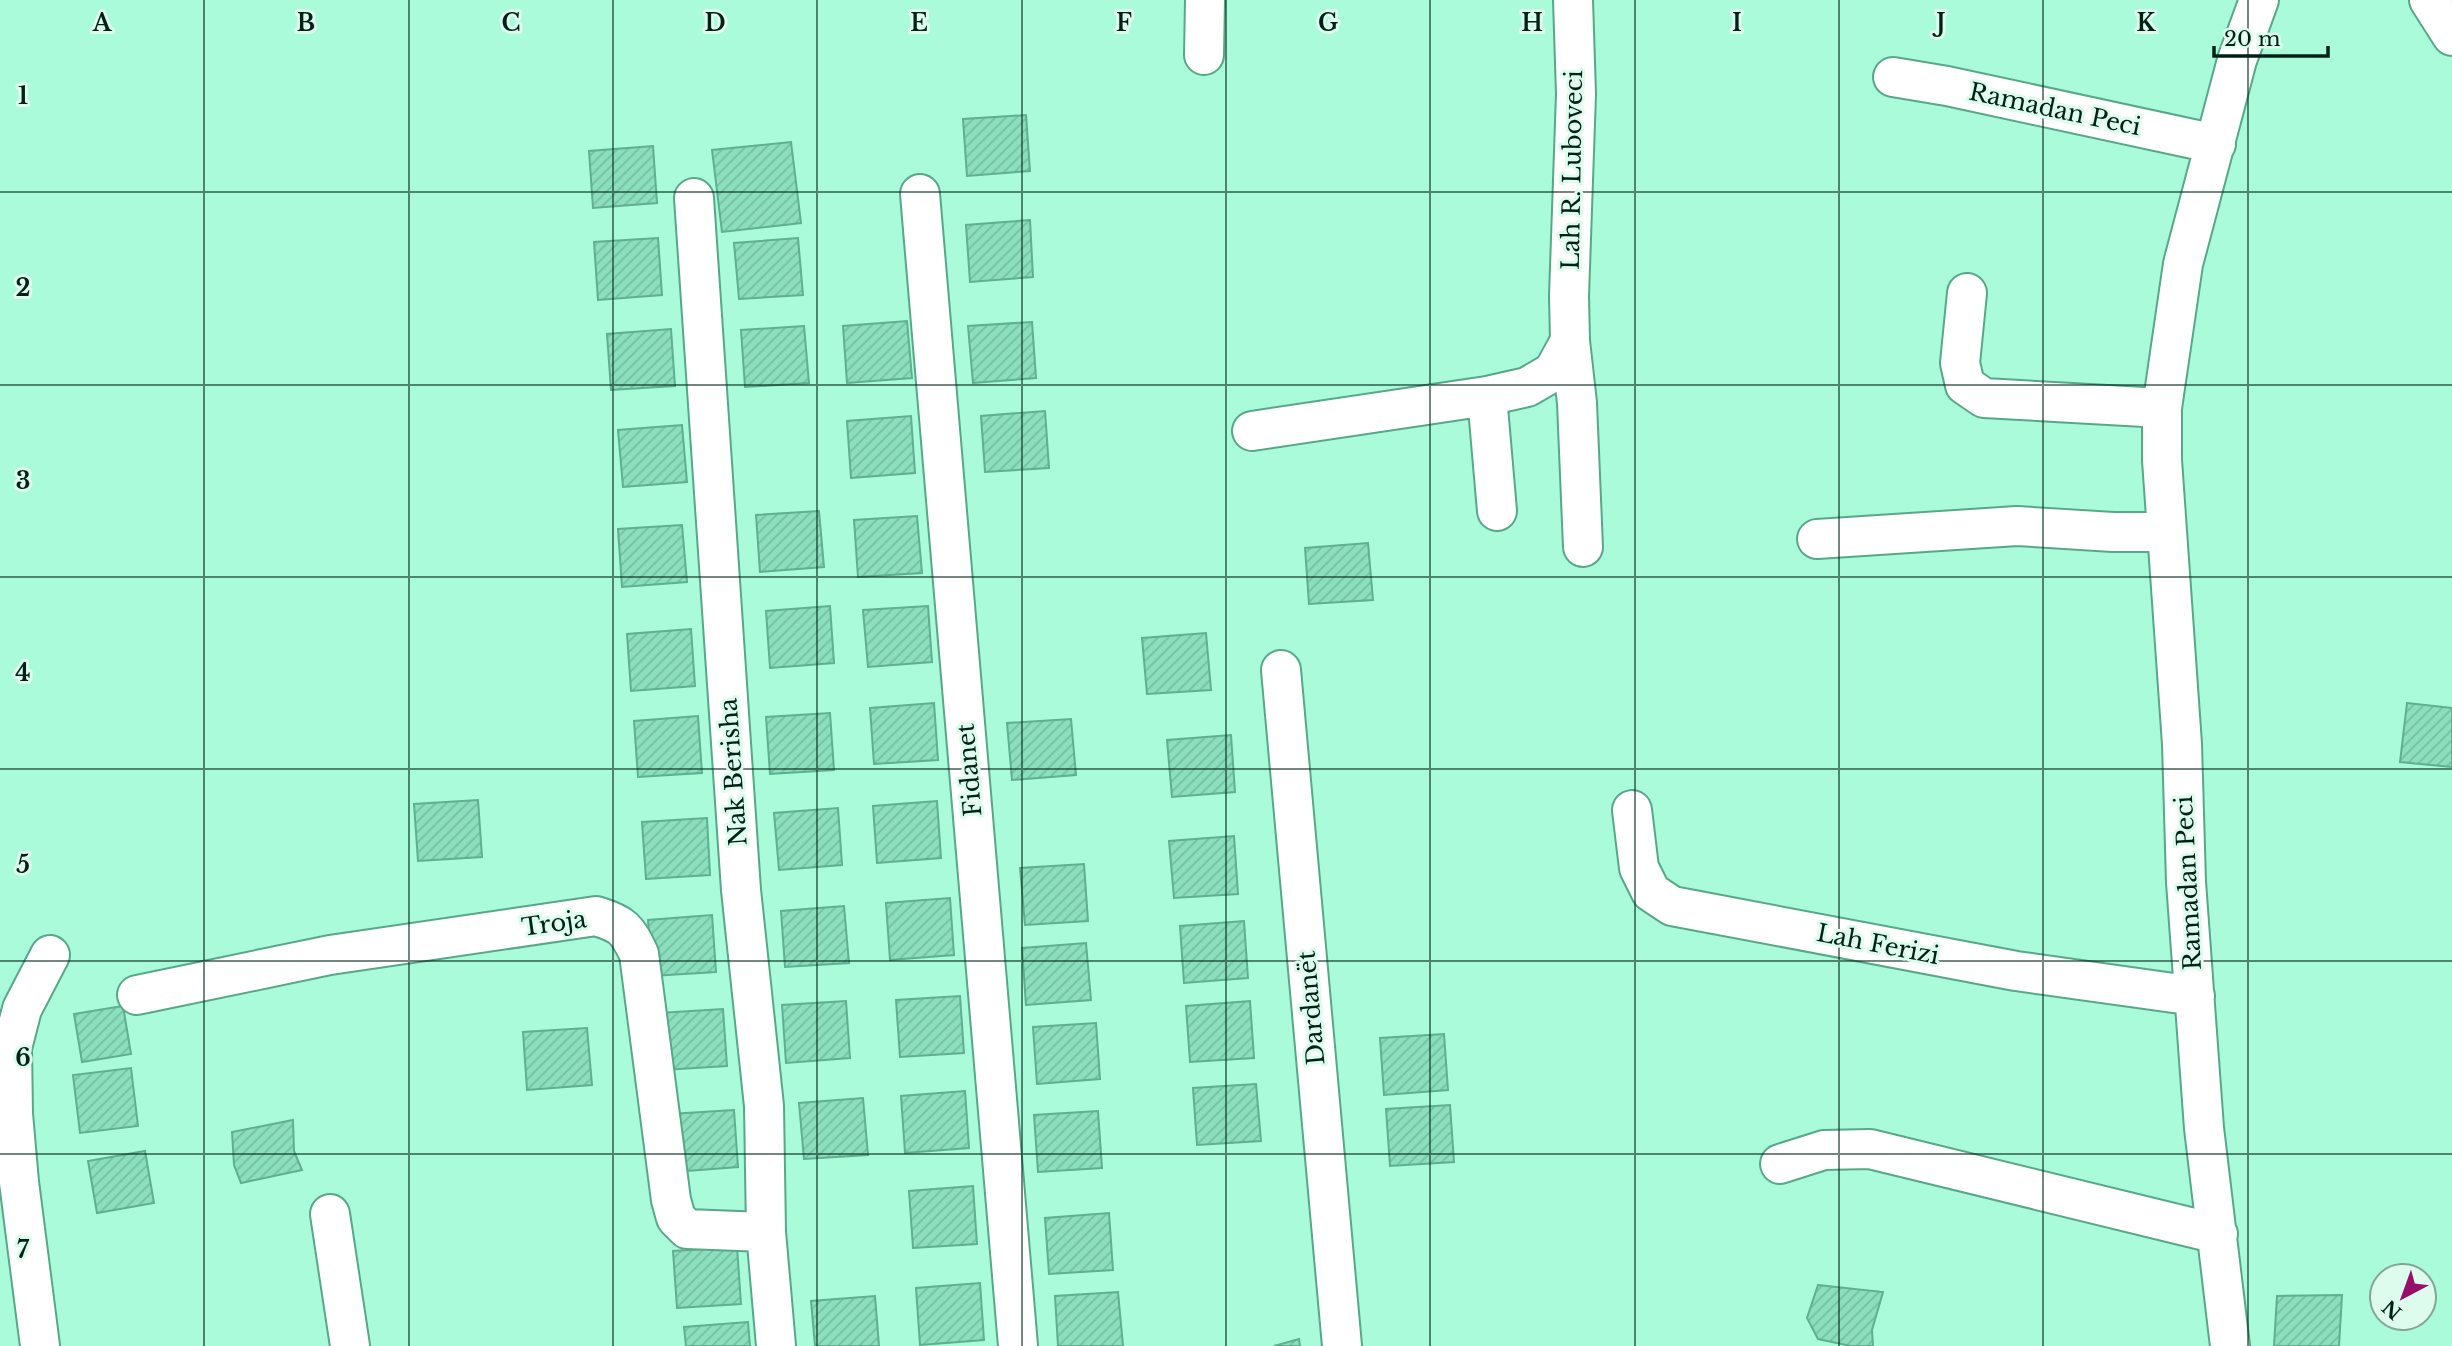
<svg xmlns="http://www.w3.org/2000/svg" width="2452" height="1346" viewBox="0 0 2452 1346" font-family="'Libre Baskerville',serif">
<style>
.building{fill:url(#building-hatch);stroke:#5faf90;stroke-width:2}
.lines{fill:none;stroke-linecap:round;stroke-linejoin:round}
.street-casing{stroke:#57a889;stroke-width:42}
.street{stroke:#fff;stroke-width:38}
.grid{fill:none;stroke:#002216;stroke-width:2;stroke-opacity:0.55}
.labels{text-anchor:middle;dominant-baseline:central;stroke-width:6;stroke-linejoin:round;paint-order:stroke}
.street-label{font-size:24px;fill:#002216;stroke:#ddfcee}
.grid-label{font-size:23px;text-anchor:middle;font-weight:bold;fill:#002216;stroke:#ddfcee;stroke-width:6;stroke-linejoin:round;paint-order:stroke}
</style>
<defs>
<pattern id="building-hatch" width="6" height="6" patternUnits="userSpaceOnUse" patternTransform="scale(1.75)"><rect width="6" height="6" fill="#8bdfbd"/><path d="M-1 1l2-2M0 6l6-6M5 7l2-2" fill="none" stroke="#76bfa2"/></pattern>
</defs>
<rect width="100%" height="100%" fill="#a9fbd9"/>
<path class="building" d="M1026,115L1030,171L967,176L963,119Z
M791,142L801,223L722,232L712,150Z
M653,146L657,203L593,208L589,151Z
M1030,220L1033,277L970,282L966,225Z
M658,238L662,295L598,300L594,242Z
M798,238L803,295L739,299L734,243Z
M907,321L912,378L847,383L843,326Z
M1032,322L1036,378L973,383L968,326Z
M804,326L809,383L745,387L741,330Z
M671,329L675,386L611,390L607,334Z
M1045,411L1049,468L985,472L981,416Z
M911,416L915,473L851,478L847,421Z
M682,425L687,482L623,487L618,430Z
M819,511L824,567L760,572L756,515Z
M917,516L922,573L858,577L854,520Z
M682,525L687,582L622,587L618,529Z
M1368,543L1373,600L1309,604L1305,548Z
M830,606L834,663L770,668L766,611Z
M928,606L932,662L868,667L863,610Z
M691,629L695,686L631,691L627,634Z
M1206,633L1211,690L1147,694L1142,638Z
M934,703L938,760L874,764L870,708Z
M2407,703L2452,708V767L2400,762Z
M830,713L834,770L770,774L766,717Z
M698,716L702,773L638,777L634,721Z
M1071,719L1076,775L1012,780L1007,723Z
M1231,735L1235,792L1172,797L1167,740Z
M478,800L482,857L418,861L414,804Z
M937,801L941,858L877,863L873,806Z
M838,808L842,865L779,870L774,813Z
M707,818L710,875L646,879L642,822Z
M1234,836L1238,894L1174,898L1169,841Z
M1084,864L1088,921L1025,925L1020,868Z
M950,898L954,955L890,960L886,903Z
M844,906L849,963L785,967L781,911Z
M712,915L716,972L652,976L648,920Z
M1244,921L1248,978L1184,983L1180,926Z
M1086,943L1091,1000L1026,1005L1022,948Z
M960,996L964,1053L900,1057L896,1000Z
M846,1001L850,1058L786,1063L782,1005Z
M1250,1001L1254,1058L1190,1062L1186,1006Z
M123,1006L131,1054L82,1062L74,1014Z
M723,1009L727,1066L663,1070L659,1013Z
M1096,1023L1100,1079L1037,1084L1033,1027Z
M587,1028L592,1085L527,1090L523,1032Z
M1444,1034L1448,1090L1384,1095L1380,1038Z
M131,1068L138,1126L80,1133L73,1075Z
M1256,1084L1261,1141L1197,1145L1193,1088Z
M965,1091L969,1148L905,1153L901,1096Z
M863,1098L868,1155L804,1159L799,1103Z
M1450,1105L1454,1162L1390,1166L1386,1109Z
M734,1110L738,1167L674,1172L670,1114Z
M1098,1111L1102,1168L1038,1172L1034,1115Z
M293,1120L294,1151L302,1170L241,1183L234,1165L232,1132Z
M145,1151L154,1203L97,1213L88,1161Z
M973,1186L977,1244L913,1248L909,1191Z
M1109,1213L1113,1270L1049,1274L1045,1218Z
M737,1247L741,1304L677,1308L673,1251Z
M980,1283L984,1340L920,1345L916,1288Z
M1818,1285L1883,1292L1872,1330L1873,1346H1851L1818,1339L1807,1318Z
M1118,1292L1123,1346H1058L1055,1296Z
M2342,1295L2339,1346H2274L2277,1296Z
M875,1296L879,1346H815L811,1301Z
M748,1322L750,1346H686L684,1327Z
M1299,1339L1300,1346H1274Z"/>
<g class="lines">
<defs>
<path id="street" d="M2429,0L2452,36
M1204,55L1205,0
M1893,77L1947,86L2216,144
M920,194L1018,1346
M694,198L741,890L764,1106L766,1232L776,1346
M1967,293L1960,363L1965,385L1984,398L2162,408
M1570,341L1577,403L1583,547
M1487,396L1497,511
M1252,431L1487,396L1527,387L1553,372L1570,341L1569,296L1576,94L1573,0
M1817,539L2017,526L2113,532H2167
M1281,670L1342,1346
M1632,810L1639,868L1651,892L1672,906L2016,971L2195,996
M137,995L330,955L596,916C623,924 627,929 639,954L671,1200L676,1218L687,1229L766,1232
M1780,1164L1824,1150L1870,1149L2218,1234
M330,1214L350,1346
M40,1346L19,1182L13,1114L12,1048L22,1009L50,955
M2230,1346L2204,1128L2186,882L2182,744L2162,460V408L2183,264L2237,60L2259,0"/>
</defs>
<use href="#street" class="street-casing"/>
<use href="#street" class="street"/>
</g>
<path class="grid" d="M204,0V1346M409,0V1346M613,0V1346M817,0V1346M1022,0V1346M1226,0V1346M1430,0V1346M1635,0V1346M1839,0V1346M2043,0V1346M2248,0V1346M0,192H2452M0,385H2452M0,577H2452M0,769H2452M0,961H2452M0,1154H2452"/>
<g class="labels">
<g class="street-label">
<text transform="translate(2055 109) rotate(12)">Ramadan Peci</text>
<text transform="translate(1572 170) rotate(-89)">Lah R. Luboveci</text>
<text transform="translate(969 770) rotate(-95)">Fidanet</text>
<text transform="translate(733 772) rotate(-94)">Nak Berisha</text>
<text transform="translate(2188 883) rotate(-93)">Ramadan Peci</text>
<text transform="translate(554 923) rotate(-8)">Troja</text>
<text transform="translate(1878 944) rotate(11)">Lah Ferizi</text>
<text transform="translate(1311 1008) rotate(-95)">Dardanët</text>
</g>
</g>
<g class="grid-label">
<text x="102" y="31">A</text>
<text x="306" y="31">B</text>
<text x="511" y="31">C</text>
<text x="715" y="31">D</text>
<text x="919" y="31">E</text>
<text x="1124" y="31">F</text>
<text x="1328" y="31">G</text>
<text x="1532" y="31">H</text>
<text x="1737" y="31">I</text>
<text x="1941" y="31">J</text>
<text x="2146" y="31">K</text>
<text x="23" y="104">1</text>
<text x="23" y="296">2</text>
<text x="23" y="489">3</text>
<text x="23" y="681">4</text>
<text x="23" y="873">5</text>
<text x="23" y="1066">6</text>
<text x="23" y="1258">7</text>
</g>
<g transform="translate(2403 1297) rotate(221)"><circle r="33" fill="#ddfcee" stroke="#85a598" stroke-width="2"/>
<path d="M0-5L12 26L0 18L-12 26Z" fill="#951169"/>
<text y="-10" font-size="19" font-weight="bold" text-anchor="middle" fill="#002216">N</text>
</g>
<path d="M2214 46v10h114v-10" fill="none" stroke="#002216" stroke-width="3.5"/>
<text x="2224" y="46" font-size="21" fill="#002216" stroke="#ddfcee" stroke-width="5" paint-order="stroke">20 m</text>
</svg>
